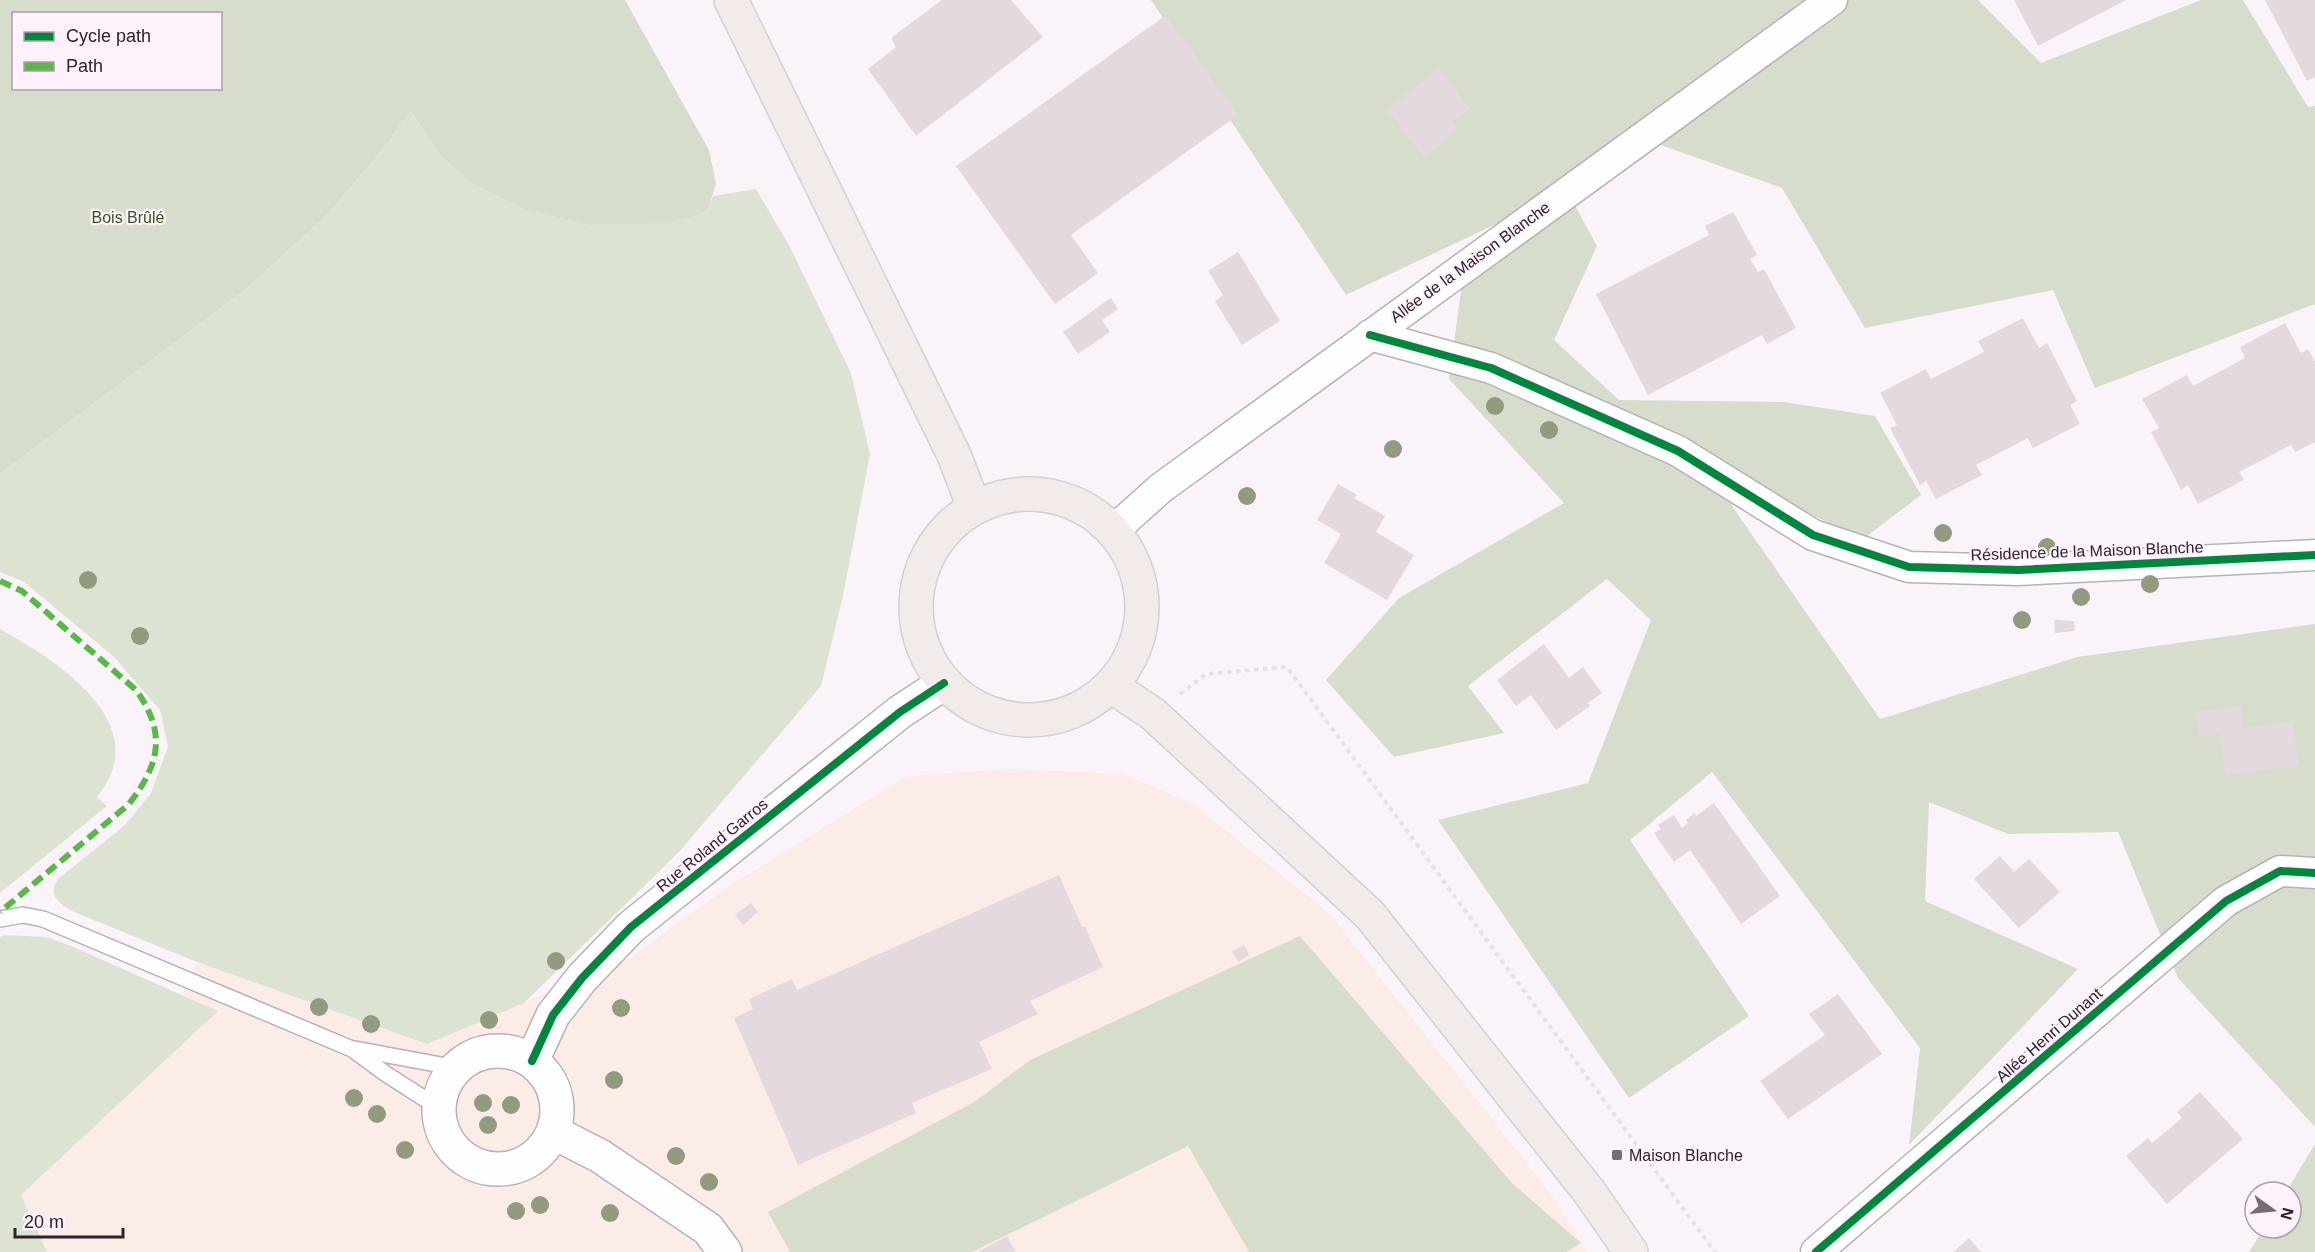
<svg xmlns="http://www.w3.org/2000/svg" width="2315" height="1252" viewBox="0 0 2315 1252" font-family="Helvetica,sans-serif">
<style>
.industrial{fill:#fcece8}
.green{fill:#dde3d3}
.forest{fill:#d7ddcd;fill-rule:evenodd}
.building{fill:#e3d9df}
.lines{fill:none;stroke-linecap:round;stroke-linejoin:round}
.service-casing{stroke:#b9b0b8;stroke-width:18}
.minor-casing{stroke:#b9b0b8;stroke-width:33}
.tertiary-casing{stroke:#b9b0b8;stroke-width:36}
.primary-casing{stroke:#d4cfd3;stroke-width:36}
.path{stroke:#e4e2e4;stroke-width:4;stroke-dasharray:4.5 4.5;stroke-linecap:butt}
.service{stroke:#fefdfe;stroke-width:15}
.minor{stroke:#fefdfe;stroke-width:30}
.tertiary{stroke:#fefdfe;stroke-width:33}
.primary{stroke:#f3ebe9;stroke-width:33}
.quiet{stroke:#58b947;stroke-width:6;stroke-dasharray:12 6;stroke-linecap:butt}
.cycleway-casing{stroke:#fdf1fc;stroke-width:11}
.cycleway{stroke:#00873e;stroke-width:8}
.tree{fill:#929a80}
.poi-dot{fill:#756c75;stroke:#fdf1fc;stroke-width:2}
.labels{text-anchor:middle;dominant-baseline:central;stroke-width:4.5;stroke-linejoin:round;paint-order:stroke}
.park-label{font-size:16px;fill:#3d511d;stroke:#fdf1fc}
.street-label{font-size:16px;fill:#2e232d;stroke:#fdf1fc}
.poi-label{font-size:16px;fill:#2e232d;stroke:#fdf1fc;text-anchor:start}
</style>
<rect width="100%" height="100%" fill="#faf4fa"/>
<path class="industrial" d="M1008,769L1124,774L1193,804L1329,913L1553,1196L1586,1252H47L21,1195L218,1011L183,995L197,962L427,1043L630,958L726,888L907,776Z"/>
<path class="green" d="M411,111L440,155L527,210L588,225L648,224L688,218L709,207L713,196L756,189L790,247L851,373L870,454L843,596L821,686L678,853L524,1003L427,1044L197,962L79,914C64,907 45,897 58,879L125,825L151,793L168,746L160,710L114,657L24,582L0,572V474L245,290L328,214L386,145Z
M0,629C57,661 157,723 97,797L107,806L0,893Z
M4,935L47,937L71,946L218,1011L21,1195L47,1252H0V937Z"/>
<path class="forest" d="M0,0H625L709,150L716,184L709,207L702,213L688,218L651,224L588,225L527,210L472,183L440,155L411,111L386,145L328,214L245,290L0,474ZM14,14H220V88H14Z
M1151,0H1978L2041,63L2201,0H2243L2308,107L2315,106V304L2095,388L2053,290L1865,328L1782,188L1655,143L1549,199L1346,295Z
M1573,202L1597,246L1554,340L1619,400L1784,402L1875,416L1921,495L1863,539L1745,483L1732,506L1880,719L2077,657L2315,624V1127L2178,978L2118,832L2008,834L1929,802L1925,901L2078,969L1909,1145L1920,1048L1712,772L1630,840L1749,1016L1629,1098L1438,820L1588,783L1651,620L1607,579L1468,686L1504,733L1394,757L1326,680L1399,598L1564,503L1449,379L1462,283Z
M1300,936L1512,1183L1581,1243L1566,1252H1249L1188,1146L972,1252H790L768,1212L976,1101L1030,1060Z
M2315,1144V1252H2249L2264,1228H2291V1192H2286Z"/>
<path class="building" d="M942,0H1011L1043,37L916,136L868,69L896,47L891,38Z
M2014,0H2126L2038,46Z
M2265,0H2315V77L2307,81Z
M1166,15L1238,115L1071,235L1098,273L1055,304L956,166Z
M1439,69L1470,108L1452,122L1458,130L1424,157L1387,109Z
M1733,212L1757,255L1750,259L1758,272L1764,269L1796,328L1767,344L1762,335L1648,395L1596,294L1709,235L1705,226Z
M1238,252L1280,321L1242,345L1215,301L1223,295L1208,271Z
M1111,298L1118,309L1102,320L1110,332L1078,354L1063,332Z
M2023,318L2039,348L2047,343L2077,401L2070,405L2080,424L2033,448L2028,438L1976,465L1982,475L1936,499L1926,481L1920,485L1890,428L1897,425L1880,393L1926,369L1931,379L1984,352L1978,341Z
M2285,323L2301,353L2308,349L2315,362V442L2295,452L2291,445L2239,472L2244,480L2198,504L2188,485L2181,490L2151,432L2159,428L2142,399L2187,375L2193,386L2245,358L2240,347Z
M1338,484L1357,495L1354,498L1385,516L1376,532L1414,555L1387,600L1324,563L1341,534L1317,520Z
M2054,620L2074,621L2075,631L2055,633Z
M1544,644L1569,678L1583,667L1602,693L1588,703L1590,706L1556,730L1531,695L1516,706L1497,680Z
M2241,706L2243,728L2293,722L2299,766L2225,775L2220,734L2200,736L2196,712Z
M1714,803L1780,896L1741,924L1690,850L1674,862L1654,833L1661,829L1658,825L1674,815L1682,828L1688,823L1686,820L1695,813L1696,816Z
M2000,856L2014,872L2029,859L2060,892L2019,928L1974,879Z
M1059,875L1082,927H1085L1103,967L1030,1001L1038,1014L979,1042L992,1069L912,1103L916,1113L798,1165L734,1018L753,1009L749,999L792,979L797,990Z
M751,903L758,912L743,925L735,915Z
M1244,945L1249,955L1238,962L1232,951Z
M1838,994L1882,1054L1788,1119L1760,1081L1825,1035L1809,1014Z
M2200,1092L2243,1139L2167,1204L2126,1156L2148,1138L2152,1143L2182,1118L2177,1112Z
M1007,1236L1016,1252H978Z
M1969,1238L1981,1252H1953Z"/>
<g class="lines">
<defs>
<path id="service" d="M0,919L23,915L43,919L352,1049L386,1074L439,1108
M355,1049L457,1068"/>
<path id="minor" d="M1370,335L1491,368L1678,451L1813,535L1909,567L2018,570L2315,555
M1114,530L1161,488L1832,0
M1816,1252L2226,901L2280,871L2315,873"/>
<path id="tertiary" d="M439 1110a59 59 0 1 1 118 0a59 59 0 1 1-118 0Z
M532,1061L553,1015L582,978L631,927L900,712L944,683
M553,1132L600,1156L708,1229L725,1252"/>
<path id="primary" d="M731,0L954,455L974,507
M916 607a113 113 0 1 1 226 0a113 113 0 1 1-226 0Z
M1111,686L1153,714L1370,915L1590,1193L1631,1252"/>
</defs>
<use href="#service" class="service-casing"/>
<use href="#minor" class="minor-casing"/>
<use href="#tertiary" class="tertiary-casing"/>
<use href="#primary" class="primary-casing"/>
<path class="path" d="M1180,694L1206,674L1287,667L1715,1252"/>
<use href="#service" class="service"/>
<use href="#minor" class="minor"/>
<use href="#tertiary" class="tertiary"/>
<use href="#primary" class="primary"/>
<path class="quiet" d="M0,581L22,591L136,690C167,733 160,765 128,805L0,912"/>
<defs>
<path id="cycleway" d="M1370,335L1491,368L1678,451L1813,535L1909,567L2018,570L2315,555
M532,1061L553,1015L582,978L631,927L900,712L944,683
M1816,1252L2226,901L2280,871L2315,873"/>
</defs>
<use href="#cycleway" class="cycleway-casing"/>
<use href="#cycleway" class="cycleway"/>
</g>
<g class="tree">
<circle cx="1495" cy="406" r="9"/>
<circle cx="1549" cy="430" r="9"/>
<circle cx="1393" cy="449" r="9"/>
<circle cx="1247" cy="496" r="9"/>
<circle cx="1943" cy="533" r="9"/>
<circle cx="2047" cy="547" r="9"/>
<circle cx="88" cy="580" r="9"/>
<circle cx="2150" cy="584" r="9"/>
<circle cx="2081" cy="597" r="9"/>
<circle cx="2022" cy="620" r="9"/>
<circle cx="140" cy="636" r="9"/>
<circle cx="556" cy="961" r="9"/>
<circle cx="319" cy="1007" r="9"/>
<circle cx="621" cy="1008" r="9"/>
<circle cx="489" cy="1020" r="9"/>
<circle cx="371" cy="1024" r="9"/>
<circle cx="614" cy="1080" r="9"/>
<circle cx="354" cy="1098" r="9"/>
<circle cx="483" cy="1103" r="9"/>
<circle cx="511" cy="1105" r="9"/>
<circle cx="377" cy="1114" r="9"/>
<circle cx="488" cy="1125" r="9"/>
<circle cx="405" cy="1150" r="9"/>
<circle cx="676" cy="1156" r="9"/>
<circle cx="709" cy="1182" r="9"/>
<circle cx="540" cy="1205" r="9"/>
<circle cx="516" cy="1211" r="9"/>
<circle cx="610" cy="1213" r="9"/>
</g>
<rect class="poi-dot" x="1611" y="1149" width="12" height="12" rx="3"/>
<g class="labels">
<g class="park-label">
<text x="128" y="217">Bois Brûlé</text>
</g>
<g class="street-label">
<text transform="translate(1470 262) rotate(-36)">Allée de la Maison Blanche</text>
<text transform="translate(2087 551) rotate(-2)">Résidence de la Maison Blanche</text>
<text transform="translate(712 845) rotate(-39)">Rue Roland Garros</text>
<text transform="translate(2049 1035) rotate(-41)">Allée Henri Dunant</text>
</g>
<g class="poi-label">
<text x="1629" y="1155">Maison Blanche</text>
</g>
</g>
<rect x="12" y="12" width="210" height="78" fill="#fdf1fc" stroke="#aa9fa9" stroke-width="1.5"/>
<rect x="24" y="32" width="30" height="9" fill="#00873e" stroke="#aa9fa9" stroke-width="1.5"/>
<text x="66" y="42" font-size="18" fill="#2e232d">Cycle path</text>
<rect x="24" y="62" width="30" height="9" fill="#58b947" stroke="#aa9fa9" stroke-width="1.5"/>
<text x="66" y="72" font-size="18" fill="#2e232d">Path</text>
<g transform="translate(2273 1210) rotate(105)"><circle r="28" fill="#fdf1fc" stroke="#aa9fa9" stroke-width="1.5"/>
<path d="M0-4.5L10 22L0 15L-10 22Z" fill="#756c75"/>
<text y="-9" font-size="16" font-weight="bold" text-anchor="middle" fill="#2e232d">N</text>
</g>
<path d="M15 1228v9h108v-9" fill="none" stroke="#2e232d" stroke-width="3"/>
<text x="24" y="1228" font-size="18" fill="#2e232d" stroke="#fdf1fc" stroke-width="4.5" paint-order="stroke">20 m</text>
</svg>
